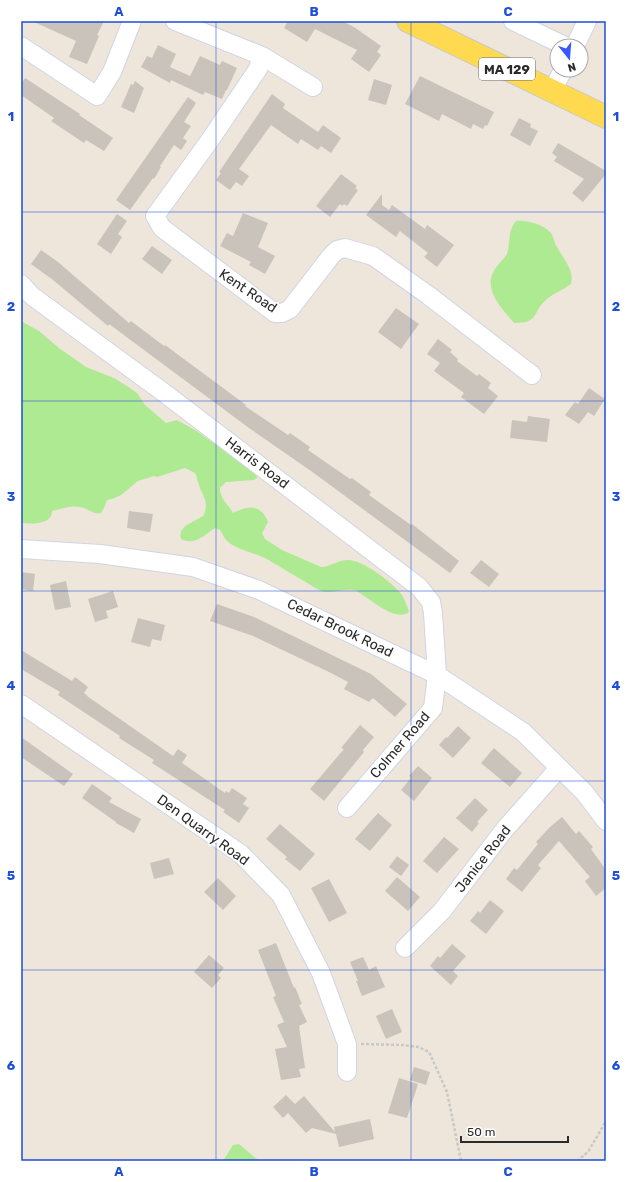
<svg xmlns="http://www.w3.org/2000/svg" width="627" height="1182" viewBox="0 0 627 1182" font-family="Rubik,sans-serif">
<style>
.green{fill:#aeea92}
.building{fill:#c9c3bb}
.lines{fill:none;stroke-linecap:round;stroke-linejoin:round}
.minor-casing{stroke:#d0d4e5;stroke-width:20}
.major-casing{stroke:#c8c8c8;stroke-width:24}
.path{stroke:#c8c8c8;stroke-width:2.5;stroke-dasharray:3 2;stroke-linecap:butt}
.minor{stroke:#fff;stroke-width:18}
.major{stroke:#ffd94f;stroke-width:22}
.grid{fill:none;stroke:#1d4ed8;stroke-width:1;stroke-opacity:0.55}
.labels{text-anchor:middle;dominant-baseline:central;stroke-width:3.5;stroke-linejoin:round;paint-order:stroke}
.shield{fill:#fff;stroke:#6b6b6b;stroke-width:1}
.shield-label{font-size:13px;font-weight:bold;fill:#2b2b2b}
.street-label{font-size:14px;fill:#2b2b2b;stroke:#fff}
.neatline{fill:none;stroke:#1d4ed8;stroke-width:1.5}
.grid-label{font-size:13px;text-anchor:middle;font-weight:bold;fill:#1d4ed8}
</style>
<rect width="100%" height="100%" fill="#eee6db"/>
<path class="green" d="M516,221C526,220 543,224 551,233C554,237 554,243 557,247C563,258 575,271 571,284C563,290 554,293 547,299C531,312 541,323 514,323C501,308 482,288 495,269C498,264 504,259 507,254C511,243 507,231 516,221Z
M21,321L39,331L59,348L86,367L114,378L130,388L137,393L145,405L166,423L177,420L195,430L212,442L225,448L256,473L257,478L254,480L226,482L220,488C220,499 228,504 233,513C247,506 261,503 268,522L262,533L265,539L282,550L321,567C330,567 338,560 348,560C363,560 392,582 402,595C405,600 407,606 409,612C395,623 368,597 355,590C342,588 330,595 319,590L265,558C254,553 236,549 227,541C224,538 222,533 220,530L215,528C205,535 194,546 181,539C177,525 196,522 204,515C208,503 205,499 200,488C198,483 197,477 195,473L185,468L157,477L154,476L138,481L121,495L112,499L107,500L104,508L101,513C93,515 88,508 80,507C71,505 61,509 52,511C52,525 31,524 21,523Z
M239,1144L259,1161H223L233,1145Z"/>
<path class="building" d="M32,21H104L97,35L99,36L87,64L69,57L76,41Z
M288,21H342L354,27L381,46L377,52L381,55L369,72L351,59L357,50L315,29L307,42L284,28Z
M158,45L176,54L170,67L190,76L200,56L220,65L222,61L237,68L227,90H226L222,99L205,92L203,95L171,80L170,83L141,67L147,56L152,58Z
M420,76L494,112L487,126L485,125L483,129L473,124L471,129L442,114L439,121L405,104Z
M25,78L80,114L79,115L113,138L104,151L86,140L84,143L51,121L54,118L21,95V84Z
M374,79L392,85L386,105L368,100Z
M135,81L144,88L134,113L121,107L131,84L133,85Z
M272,94L285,104L283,108L318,132L323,125L341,138L331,153L321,146L318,150L301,139L298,144L271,125L239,169L249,176L242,186L236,182L230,190L216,180L221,173L219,172Z
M188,97L196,103L184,122L191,126L183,138L187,141L181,150L174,145L160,166L161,167L154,179L153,178L130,210L116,200Z
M519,118L531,124L530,127L538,131L530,146L510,135Z
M558,143L606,171V174L583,202L572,193L584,179L554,161L557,157L552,153Z
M341,174L357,186L355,188L358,190L347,206L344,204L342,206L340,204L330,217L316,206Z
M382,194V205L389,210L392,205L425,229L427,225L454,245L437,267L424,257L428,253L400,231L396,237L366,215Z
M243,213L268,223L258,247L275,256L265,274L249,265L251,262L220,246L227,233L233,236Z
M117,214L127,221L118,234L122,237L111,254L97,244Z
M152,246L172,260L162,274L142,259Z
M41,250L58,262L129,323L131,321L164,346L165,345L246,405L245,406L288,435L290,433L310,447L308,450L350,479L352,478L371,492L369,495L411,525L412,524L459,561L450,573L311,471L249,428L109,324L108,326L53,280L31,264Z
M396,308L419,324L401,349L378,332Z
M438,339L452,350L450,352L458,359L457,361L477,376L479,374L491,383L488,388L498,396L484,414L461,397L464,393L434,371L440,363L427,354Z
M589,388L605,399L594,416L588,412L579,424L565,415L575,402L578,404Z
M528,416L550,419L547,442L510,438L512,420L527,422Z
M129,511L153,514L150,532L127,528Z
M481,560L499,574L489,587L470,573Z
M21,572L35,574L33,591L21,589Z
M66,581L71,607L55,610L50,585Z
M113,591L118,607L106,611L108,618L95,622L88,599Z
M217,604L254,617L371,674L407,704L395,717L373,698L369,702L344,689L348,682L329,672L253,636L210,621Z
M138,618L165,625L161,641L152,639L150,647L131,642Z
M21,650L72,681L75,677L88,687L84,693L87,695V696L173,756L178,749L187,755L182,763L225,793L226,791L229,793L232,788L247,798L243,804L249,808L239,823L223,812L225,810L152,763L154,760L119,738L120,736L58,695L60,692L21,669Z
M360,725L374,737L363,750L364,752L324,801L310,789L344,749L341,748Z
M458,726L471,738L453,758L439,745L446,737L447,738Z
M21,737L73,774L64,786L21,757Z
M494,748L522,773L510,787L481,763Z
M418,766L432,778L414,801L401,790L411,778L409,776Z
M92,784L112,798L109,802L141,819L134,833L116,823V822L82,798Z
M475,798L488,810L477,822L479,823L472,832L456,818Z
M378,813L392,825L370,851L355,839Z
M562,817L576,834L579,831L593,847L591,849L606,870V888L596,896L585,881L590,877L559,841L538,865L541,868L522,892L506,879L514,868L517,870L538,844L536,842L550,827Z
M280,824L315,854L300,871L285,859L287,857L266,839Z
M444,837L459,849L437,873L423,861Z
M397,856L409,865L401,876L389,867Z
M169,858L174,874L154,879L150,863Z
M397,877L420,897L408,911L385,891Z
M218,878L236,896L223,910L204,892Z
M329,879L347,913L329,922L311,888Z
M490,900L504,911L486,934L470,921L478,911L480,913Z
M276,943L294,988L295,987L302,1004L299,1005L307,1022L299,1026L305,1068L299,1069L301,1077L281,1080L275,1049L287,1047L277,1025L284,1022L273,997L276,996L258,950Z
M452,944L466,956L453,971L458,976L451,985L430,966L438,956L440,958Z
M209,955L224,968L218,975L221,978L212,988L194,972Z
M363,957L369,970L376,966L385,987L362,996L356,981H358L350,962Z
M392,1009L402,1032L386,1039L376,1016Z
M414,1067L430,1072L426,1085L410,1080Z
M399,1078L418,1084L407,1118L388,1113Z
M286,1095L295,1104L304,1096L335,1132L334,1127L370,1119L374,1139L339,1147L336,1134L312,1128L306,1133L288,1113L283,1118L273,1107Z"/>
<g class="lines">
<defs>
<path id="minor" d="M175,21L262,56L313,87
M513,21L565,46
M21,46L97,96L112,72L132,21
M575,46L587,21
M262,56L258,69L210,140L155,216L162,228L275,313H282L290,309L331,256L337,250L345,248L373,256L428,295L532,375
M552,91L563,70
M21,284L32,296L163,392L419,587L431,602L433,613L437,675L433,708L347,808
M21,549L100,554L193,567L259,590L437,675L523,732L584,792L606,821
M21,704L241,854L281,895L321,973L347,1044V1072
M405,948L442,911L505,829L559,768"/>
<path id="major" d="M408,21L606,117"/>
</defs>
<use href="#minor" class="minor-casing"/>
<use href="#major" class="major-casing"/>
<path class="path" d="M361,1044L403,1045L418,1047L429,1052L447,1092L461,1161
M577,1161L588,1152L606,1121"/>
<use href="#minor" class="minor"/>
<use href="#major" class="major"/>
</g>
<path class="grid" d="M216,21V1161M411,21V1161M21,212H606M21,401H606M21,591H606M21,781H606M21,970H606"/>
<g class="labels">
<rect class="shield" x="479" y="58" width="56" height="22" rx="3"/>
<g class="shield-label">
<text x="507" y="69">MA 129</text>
</g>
<g class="street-label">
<text transform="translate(248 291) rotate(34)">Kent Road</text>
<text transform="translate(257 463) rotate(37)">Harris Road</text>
<text transform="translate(340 628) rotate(26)">Cedar Brook Road</text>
<text transform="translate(400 745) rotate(-49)">Colmer Road</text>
<text transform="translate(203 830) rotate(36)">Den Quarry Road</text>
<text transform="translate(483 859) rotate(-52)">Janice Road</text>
</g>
</g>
<rect width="627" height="1182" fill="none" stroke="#ffffff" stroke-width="44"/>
<g transform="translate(569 58) rotate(163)"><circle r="19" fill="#ffffff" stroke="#aaaaaa"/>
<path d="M0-3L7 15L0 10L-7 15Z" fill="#3758ff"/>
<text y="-6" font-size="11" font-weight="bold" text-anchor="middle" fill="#2b2b2b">N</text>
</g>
<path d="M461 1136v6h107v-6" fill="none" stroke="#2b2b2b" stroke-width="2"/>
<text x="467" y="1136" font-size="12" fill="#2b2b2b" stroke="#ffffff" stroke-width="3" paint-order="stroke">50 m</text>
<rect x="22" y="22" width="583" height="1138" class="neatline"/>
<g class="grid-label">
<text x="119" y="16">A</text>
<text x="314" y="16">B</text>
<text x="508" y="16">C</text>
<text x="11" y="121">1</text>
<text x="616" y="121">1</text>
<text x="11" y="311">2</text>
<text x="616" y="311">2</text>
<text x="11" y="501">3</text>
<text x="616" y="501">3</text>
<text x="11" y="690">4</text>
<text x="616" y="690">4</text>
<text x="11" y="880">5</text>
<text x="616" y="880">5</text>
<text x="11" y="1070">6</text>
<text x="616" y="1070">6</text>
<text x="119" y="1176">A</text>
<text x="314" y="1176">B</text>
<text x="508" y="1176">C</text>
</g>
</svg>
